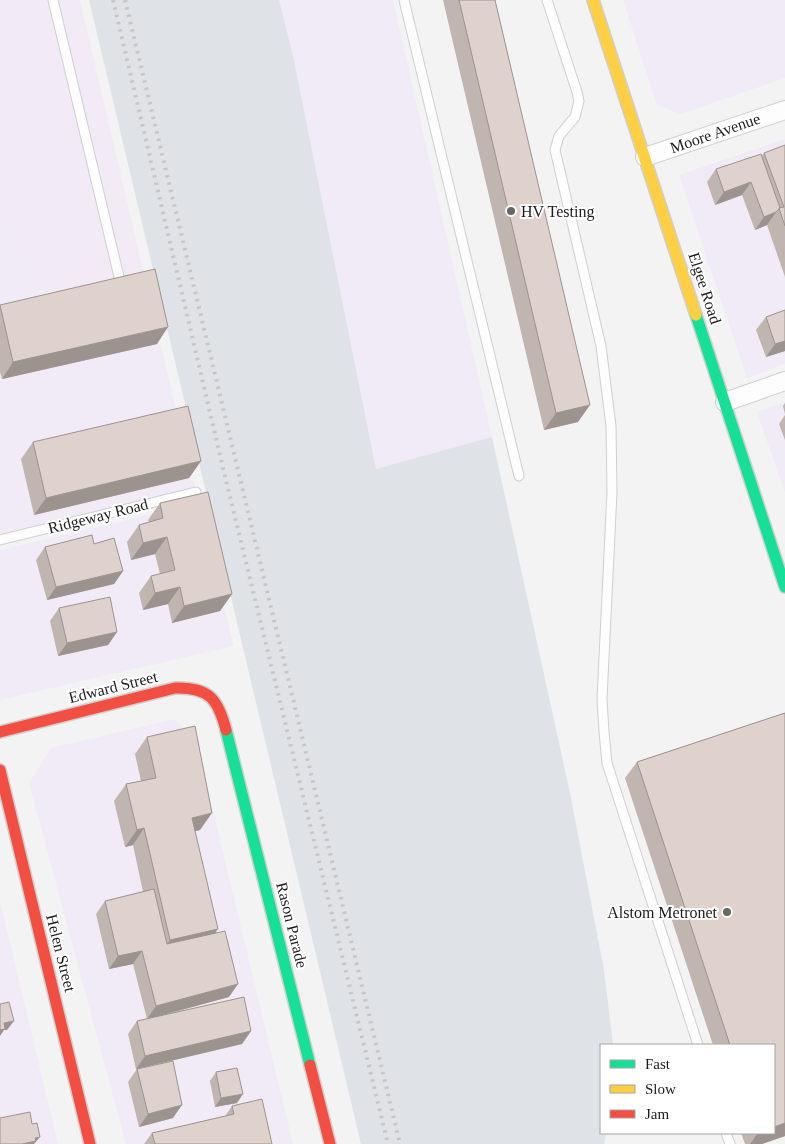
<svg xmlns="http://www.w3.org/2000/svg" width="785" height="1144" viewBox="0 0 785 1144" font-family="'Times New Roman',serif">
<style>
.commercial{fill:#f2eaf5}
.industrial{fill:#f0ebf6}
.built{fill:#dfe2e6}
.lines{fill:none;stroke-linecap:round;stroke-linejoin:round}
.lane-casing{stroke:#cfcfcf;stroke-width:11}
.street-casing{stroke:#cfcfcf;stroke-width:20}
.fast-casing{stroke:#cfcfcf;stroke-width:14}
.slow-casing{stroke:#cfcfcf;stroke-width:14}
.jam-casing{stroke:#cfcfcf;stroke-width:14}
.lane{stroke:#fdfdfd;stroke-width:9}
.street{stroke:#fdfdfd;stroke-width:18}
.fast{stroke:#16e098;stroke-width:11}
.slow{stroke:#ffcf43;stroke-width:11}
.jam{stroke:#f24e42;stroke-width:11}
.rail{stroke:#c7c7c7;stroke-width:4;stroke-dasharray:2.5 5;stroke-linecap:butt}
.wall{fill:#c0b5af}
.shaded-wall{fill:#9c938f}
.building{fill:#dfd2cc;stroke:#9c938f}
.poi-dot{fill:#676768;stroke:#fff;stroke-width:2}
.labels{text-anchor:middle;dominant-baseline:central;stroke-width:4;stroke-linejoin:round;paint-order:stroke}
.street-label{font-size:16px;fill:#1c1c1d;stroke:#fff}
.poi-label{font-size:16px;fill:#1c1c1d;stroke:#fff;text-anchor:start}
</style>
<rect width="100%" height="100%" fill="#f3f3f3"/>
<path class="commercial" d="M0,0H80L144,275L39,300L0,218Z"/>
<path class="industrial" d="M279,0H393L492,437L376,470L293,56Z
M623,0H785V78L681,114L657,105Z
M785,139V364L747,378L679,175Z
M0,218L39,300L0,308Z
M144,275L196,492L0,540V313Z
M785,402V493L757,412Z
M197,503L234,646L0,700V550Z
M175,719L197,744L293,1144H126L29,783L51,748Z
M0,901L58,1144H0Z"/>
<path class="built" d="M89,0H279L293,56L376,469L492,437L570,793L604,970L613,1045H601V1133H606L604,1144H361Z"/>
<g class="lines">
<defs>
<path id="lane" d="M53,0L120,281
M404,0L519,476
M547,0L577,92L579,101L575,117L559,136L555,150L601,346L611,426L612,492L602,699L604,732L607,763L698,1045
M0,540L196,492
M726,1133L730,1144"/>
<path id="street" d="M645,157L785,110
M725,402L785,381"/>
<path id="fast" d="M696,315L785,587
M226,730L310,1065"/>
<path id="slow" d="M593,0L696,315"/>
<path id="jam" d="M0,732L175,688C209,687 218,699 226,730
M0,770L90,1144
M310,1065L330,1144"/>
</defs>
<use href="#lane" class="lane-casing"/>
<use href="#street" class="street-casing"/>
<use href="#fast" class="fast-casing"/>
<use href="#slow" class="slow-casing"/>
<use href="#jam" class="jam-casing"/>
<use href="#lane" class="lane"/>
<use href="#street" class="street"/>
<use href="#fast" class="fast"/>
<use href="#slow" class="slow"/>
<use href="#jam" class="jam"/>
<path class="rail" d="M113,0L224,472L388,1144
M125,0L400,1144"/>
</g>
<path class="wall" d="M443,0H495L578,422L544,430Z
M785,145V277L767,225L755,230L742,195L715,205L707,182L716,169L762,156L764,153Z
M0,305L157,344L2,379L0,372Z
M785,310V351L766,357L756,330L766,317Z
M785,403V414L783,406Z
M785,415V440L779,424Z
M33,442L201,461L189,478L34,515L21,459Z
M160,503L232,594L220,611L172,623L168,604L143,610L139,593L151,576L160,574L155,554L131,560L127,542L139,525L149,522L148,520Z
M94,544L123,571L114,584L47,600L36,560L45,547Z
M59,608L117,632L108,645L58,656L50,621Z
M785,713V1136L762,1144H745L741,1133H774V1045H713L625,778L637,762Z
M147,737L200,830L195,831L229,997L161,1016L251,1031L242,1044L136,1069L128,1034L137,1021L147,1019L133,964L109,969L96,914L105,901L143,892L133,845L125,847L114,801L126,784L141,781L135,754Z
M137,1069L173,1118L139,1127L128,1082Z
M216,1072L237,1103L215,1107L210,1081Z
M232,1106L272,1144H144L152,1133L225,1116Z"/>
<path class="shaded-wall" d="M751,182L742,195L715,205L724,192Z
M776,212L767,225L755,230L764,217Z
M168,327L157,344L2,379L13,362Z
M785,341V351L766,357L775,344Z
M590,405L578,422L544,430L556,413Z
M201,461L189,478L34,515L46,498Z
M167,537L155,554L131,560L143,543Z
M123,571L114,584L47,600L56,587Z
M180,587L168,604L143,610L155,593Z
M232,594L220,611L172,623L184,606Z
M117,632L108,645L58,656L67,643Z
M212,813L200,830L181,835L192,818Z
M144,828L133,845L125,847L137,830Z
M218,929L206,946L158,957L170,940Z
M142,951L133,964L109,969L118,956Z
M238,984L229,997L147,1019L156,1006Z
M14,1021L7,1030H4L0,1036V1029L4,1023Z
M251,1031L242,1044L136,1069L145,1056Z
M243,1094L237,1103L215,1107L221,1098Z
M182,1105L173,1118L139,1127L148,1114Z
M785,1123V1136L762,1144H750L758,1133H774V1127Z
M40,1137L34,1144H22L35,1138Z"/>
<path class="building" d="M459,0H495L590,405L556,413Z
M785,145V226L779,208L784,207L764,153Z
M761,154L780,208L776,212L764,217L751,182L724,192L716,169Z
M155,269L168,327L13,362L0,305Z
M785,310V341L775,344L766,317Z
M188,406L201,461L46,498L33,442Z
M208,492L232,594L184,606L180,587L155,593L151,576L175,570L167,537L143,543L139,525L163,518L160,503Z
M92,535L94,544L114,538L123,571L56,587L45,547Z
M110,597L117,632L67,643L59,608Z
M785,713V1123L774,1127V1045H730L637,762Z
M195,726L212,813L192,818L218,929L170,940L144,828L137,830L126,784L156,778L147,737Z
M154,889L167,944L225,931L238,984L156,1006L142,951L118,956L105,901Z
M244,997L251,1031L145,1056L137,1021Z
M9,1002L14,1021L4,1023L5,1029L0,1030V1004Z
M173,1061L182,1105L148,1114L137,1069Z
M237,1068L243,1094L221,1098L216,1072Z
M262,1099L272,1144H155L152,1133L234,1114L232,1106Z
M30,1112L32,1124L37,1123L40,1137L35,1138L36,1141L22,1144H0V1118Z"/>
<g class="poi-dot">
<circle cx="511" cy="211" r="5"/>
<circle cx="727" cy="912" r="5"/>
</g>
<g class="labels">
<g class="street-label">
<text transform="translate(715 133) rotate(-19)">Moore Avenue</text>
<text transform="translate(705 288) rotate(72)">Elgee Road</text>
<text transform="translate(98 516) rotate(-14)">Ridgeway Road</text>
<text transform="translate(113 687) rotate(-14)">Edward Street</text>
<text transform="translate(292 925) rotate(76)">Rason Parade</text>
<text transform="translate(61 953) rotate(76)">Helen Street</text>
</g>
<g class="poi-label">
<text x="521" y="211">HV Testing</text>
<text x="717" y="912" text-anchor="end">Alstom Metronet</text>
</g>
</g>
<rect x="600" y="1044" width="175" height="90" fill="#ffffff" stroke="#a4a4a5"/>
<rect x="610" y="1060" width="25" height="8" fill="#16e098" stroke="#a4a4a5"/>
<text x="645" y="1069" font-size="15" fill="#1c1c1d">Fast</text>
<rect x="610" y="1085" width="25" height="8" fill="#ffcf43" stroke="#a4a4a5"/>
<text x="645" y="1094" font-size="15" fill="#1c1c1d">Slow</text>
<rect x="610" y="1110" width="25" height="8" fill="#f24e42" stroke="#a4a4a5"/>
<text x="645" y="1119" font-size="15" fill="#1c1c1d">Jam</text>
</svg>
